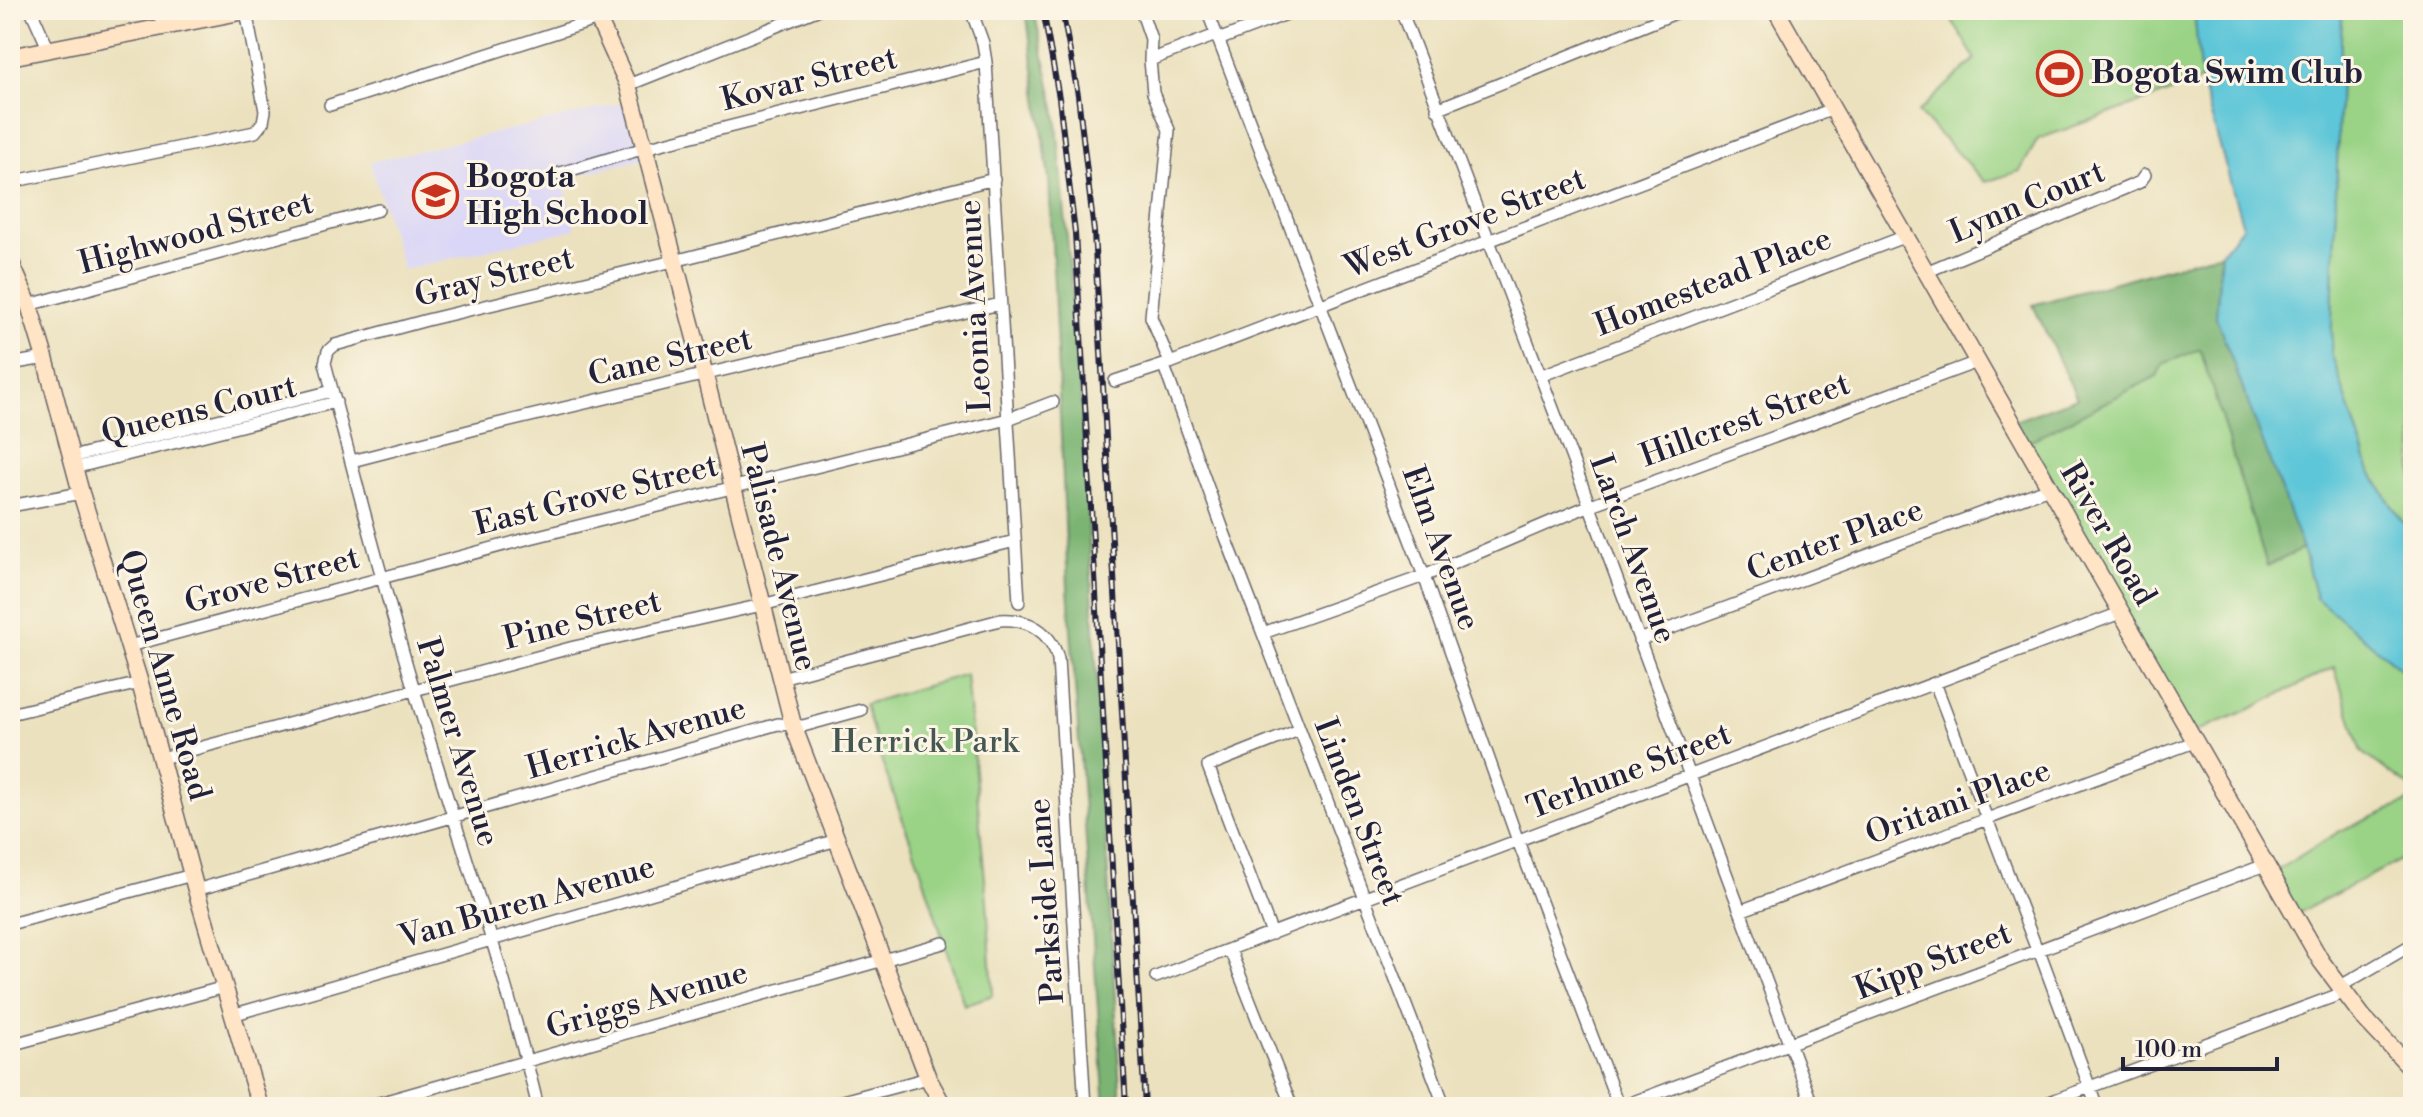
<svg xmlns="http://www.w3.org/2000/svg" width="2423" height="1117" viewBox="0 0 2423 1117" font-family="'Libre Bodoni',serif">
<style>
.built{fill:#dad6f7}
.green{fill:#9ad386;stroke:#5e7a60;stroke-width:2}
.forest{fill:#7bb573;stroke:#4e6c57;stroke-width:2}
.water{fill:#5dc6d8;stroke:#40748a;stroke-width:2}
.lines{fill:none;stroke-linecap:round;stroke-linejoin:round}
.street-casing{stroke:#686569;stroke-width:14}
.secondary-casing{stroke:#686569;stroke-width:19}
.street{stroke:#fff;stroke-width:11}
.secondary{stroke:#ffe4c6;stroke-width:16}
.rail-casing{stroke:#22223b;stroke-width:6}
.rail{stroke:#fcf5e5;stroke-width:3;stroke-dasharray:9;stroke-linecap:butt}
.labels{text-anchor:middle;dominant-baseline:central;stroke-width:6;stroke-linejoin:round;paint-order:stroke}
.poi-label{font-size:32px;font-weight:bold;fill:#22223b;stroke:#fcf5e5;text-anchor:start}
.street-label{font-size:32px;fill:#22223b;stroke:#fcf5e5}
.park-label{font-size:32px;fill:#465752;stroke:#fcf5e5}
</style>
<rect width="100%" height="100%" fill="#fcf5e5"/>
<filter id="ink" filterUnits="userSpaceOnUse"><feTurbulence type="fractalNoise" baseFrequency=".0125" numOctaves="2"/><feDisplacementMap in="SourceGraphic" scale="16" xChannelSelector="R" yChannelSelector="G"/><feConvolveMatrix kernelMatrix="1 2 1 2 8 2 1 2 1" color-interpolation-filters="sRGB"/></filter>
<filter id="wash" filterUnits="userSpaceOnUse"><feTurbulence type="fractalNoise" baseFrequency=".006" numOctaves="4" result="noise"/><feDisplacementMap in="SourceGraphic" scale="32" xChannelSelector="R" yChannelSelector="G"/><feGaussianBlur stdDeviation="1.8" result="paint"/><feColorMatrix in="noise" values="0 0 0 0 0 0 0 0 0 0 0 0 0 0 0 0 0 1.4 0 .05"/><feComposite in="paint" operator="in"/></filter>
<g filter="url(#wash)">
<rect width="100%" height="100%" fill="#ebe1be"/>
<path class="built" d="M632,101L647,158L563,178L575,229L403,270L370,162Z"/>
<path class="green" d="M1946,10H2194L2201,81L2038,139L2020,171L1985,182L1918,112L1975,59Z
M2342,10H2413V527L2401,520L2369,469L2331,352Z
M2221,253L2216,317L2305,555L2316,598L2413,679V790L2362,752L2334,667L2253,708L2190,734L2012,422L2077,398L2033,305Z
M966,674L987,901L993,995L964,1005L921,870L883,765L865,704Z
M2413,800V875L2402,859L2295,915L2271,874L2340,831Z"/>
<path class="forest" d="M1026,10H1034L1056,113L1081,395L1121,1107H1105L1068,588L1049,179Z
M2221,253L2216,317L2303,549L2267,566L2200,349L2163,364L2157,376L2024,444L2012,422L2077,398L2033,305Z"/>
<path class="water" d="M2194,10H2342L2331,352L2369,469L2401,520L2413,527V679L2316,598L2305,555L2216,317L2221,253L2243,226L2201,81Z"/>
</g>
<g filter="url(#ink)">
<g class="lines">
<defs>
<path id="street" d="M31,10L49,50
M157,10L165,27
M971,10L983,43L986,62L1019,602
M1141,10L1151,39L1150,60L1153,93L1169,130L1151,317L1170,363
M1207,10L1424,576L1518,841L1619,1107
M1401,10L1576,469L1813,1107
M1218,40L1297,10
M1150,60L1216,35
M628,85L817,10
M330,105L598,19
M1437,109L1683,10
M557,174L645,148L986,62
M10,182L255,132L263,122L265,111L246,11
M1926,272L2140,182L2145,175
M29,305L378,210
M10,364L45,358
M1164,366L1225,535L1445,1107
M1540,376L1906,236
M1115,381L1170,363L1833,109
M72,457L332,391
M352,461L476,429L1000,304
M74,468L336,402
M10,506L81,493
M1263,633L1424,576L1588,506L1977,362
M1639,640L2049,488
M129,646L526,539L1008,419L1053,402
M781,678L1000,620C1027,618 1051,631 1058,659L1085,1107
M1935,683L2037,950L2040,953L2097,1107
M10,714L140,683
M162,758L574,647L762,605L1015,541
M196,890L778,724L803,726L861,710
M1740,911L2194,742
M10,924L192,875
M1272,934L1208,766L1299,730
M1230,950L1292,1107
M1156,977L2120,613
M2339,987L2413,944
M232,1015L837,840
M10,1045L225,987
M365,1107L943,943
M538,1107C504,967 456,830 415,693C382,584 354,473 325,363L328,351L335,345L427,320L686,258L994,179
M820,1107L928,1078
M1620,1107L2265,865
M2036,1107L2343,993"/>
<path id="secondary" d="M594,10L628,85L705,376L793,725L928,1078L944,1107
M1776,10L2321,961L2363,1017L2413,1070
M10,57L250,10
M10,260L29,305L45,358L81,493L140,683L196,890L260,1107"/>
</defs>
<use href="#street" class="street-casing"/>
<use href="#secondary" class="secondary-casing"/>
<use href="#street" class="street"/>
<use href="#secondary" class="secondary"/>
<defs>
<path id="rail" d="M1043,10L1059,98L1075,233L1126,1107
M1062,10L1078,95L1094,232L1145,1107"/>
</defs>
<use href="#rail" class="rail-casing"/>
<use href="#rail" class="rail"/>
</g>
</g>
<defs>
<symbol id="stadium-ring" viewBox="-11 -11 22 22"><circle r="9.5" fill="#fcf5e5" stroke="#c8321e" stroke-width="1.5"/><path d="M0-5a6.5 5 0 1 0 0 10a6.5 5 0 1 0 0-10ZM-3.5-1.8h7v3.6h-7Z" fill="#c8321e"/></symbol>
<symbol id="school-ring" viewBox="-11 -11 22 22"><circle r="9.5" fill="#fcf5e5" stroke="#c8321e" stroke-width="1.5"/><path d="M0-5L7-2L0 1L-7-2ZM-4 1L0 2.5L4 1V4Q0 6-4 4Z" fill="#c8321e"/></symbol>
</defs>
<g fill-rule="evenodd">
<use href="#stadium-ring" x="2034" y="48" width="51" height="51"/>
<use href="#school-ring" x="410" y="170" width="51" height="51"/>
</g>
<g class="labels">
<g class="poi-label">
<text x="2091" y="73">Bogota Swim Club</text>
<text x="466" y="177">Bogota<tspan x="466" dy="37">High School</tspan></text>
</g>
<g class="street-label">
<text transform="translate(809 79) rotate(-14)">Kovar Street</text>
<text transform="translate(2027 202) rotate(-23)">Lynn Court</text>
<text transform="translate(1465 223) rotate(-21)">West Grove Street</text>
<text transform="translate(196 233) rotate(-15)">Highwood Street</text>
<text transform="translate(494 277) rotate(-14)">Gray Street</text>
<text transform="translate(1713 282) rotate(-21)">Homestead Place</text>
<text transform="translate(975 306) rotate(-93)">Leonia Avenue</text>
<text transform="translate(670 357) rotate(-13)">Cane Street</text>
<text transform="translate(199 410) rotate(-14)">Queens Court</text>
<text transform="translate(1745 420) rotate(-20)">Hillcrest Street</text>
<text transform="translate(596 495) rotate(-14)">East Grove Street</text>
<text transform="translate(2108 534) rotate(60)">River Road</text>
<text transform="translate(1835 540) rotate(-20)">Center Place</text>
<text transform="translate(1441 548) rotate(70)">Elm Avenue</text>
<text transform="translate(1633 549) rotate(70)">Larch Avenue</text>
<text transform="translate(779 557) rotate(76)">Palisade Avenue</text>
<text transform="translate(272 580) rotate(-15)">Grove Street</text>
<text transform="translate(582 620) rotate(-14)">Pine Street</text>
<text transform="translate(165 675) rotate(74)">Queen Anne Road</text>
<text transform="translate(636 738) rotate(-16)">Herrick Avenue</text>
<text transform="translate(458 742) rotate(73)">Palmer Avenue</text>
<text transform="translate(1629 771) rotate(-21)">Terhune Street</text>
<text transform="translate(1958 802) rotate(-20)">Oritani Place</text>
<text transform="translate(1359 812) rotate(69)">Linden Street</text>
<text transform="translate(1046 901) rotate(-94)">Parkside Lane</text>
<text transform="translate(527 902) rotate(-16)">Van Buren Avenue</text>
<text transform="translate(1933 961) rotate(-21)">Kipp Street</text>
<text transform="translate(647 1000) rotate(-16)">Griggs Avenue</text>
</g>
<g class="park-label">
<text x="925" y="742">Herrick Park</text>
</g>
</g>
<rect width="2423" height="1117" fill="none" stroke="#fcf5e5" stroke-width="40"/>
<path d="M2123 1057v12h154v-12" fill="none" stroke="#22223b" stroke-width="4"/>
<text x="2135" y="1057" font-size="24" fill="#22223b" stroke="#fcf5e5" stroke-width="6" paint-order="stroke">100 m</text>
</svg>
